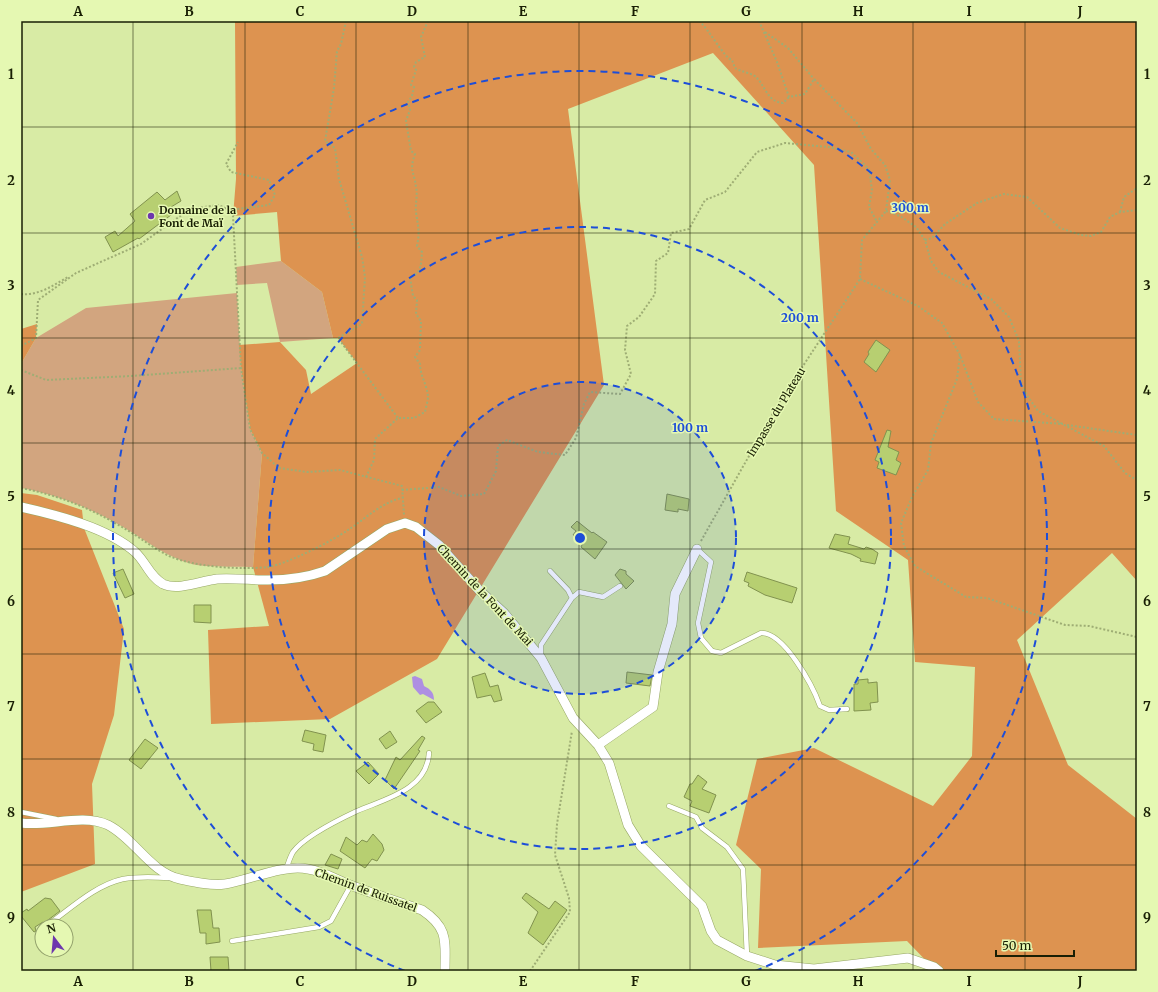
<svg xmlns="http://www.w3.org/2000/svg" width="1158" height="992" viewBox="0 0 1158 992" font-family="Merriweather,serif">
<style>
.green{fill:#d2a57f}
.forest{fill:#dd9350}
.water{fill:#ae8fe2}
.building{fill:#b7cf71;stroke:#81924f}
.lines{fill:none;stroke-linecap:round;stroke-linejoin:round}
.service-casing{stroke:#96a764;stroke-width:5.5}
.minor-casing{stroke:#96a764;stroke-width:10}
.path{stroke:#9ead74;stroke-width:2;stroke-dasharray:2 2;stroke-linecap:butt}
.service{stroke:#fff;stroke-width:4.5}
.minor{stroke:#fff;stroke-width:9}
.grid{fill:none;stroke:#191f04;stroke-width:1;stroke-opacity:0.55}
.ring{fill:none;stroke:#1d4ed8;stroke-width:2;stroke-dasharray:7 5}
.poi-dot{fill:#6d37ad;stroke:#e5f8b2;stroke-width:1.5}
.labels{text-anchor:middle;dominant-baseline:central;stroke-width:3;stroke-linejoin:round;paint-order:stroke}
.poi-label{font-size:11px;font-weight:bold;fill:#191f04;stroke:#e5f8b2;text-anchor:start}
.street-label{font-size:11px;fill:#191f04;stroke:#e5f8b2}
.centre{fill:#1d4ed8;stroke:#e5f8b2;stroke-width:2}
.ring-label{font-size:12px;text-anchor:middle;font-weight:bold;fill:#1d4ed8;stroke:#e5f8b2;stroke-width:3;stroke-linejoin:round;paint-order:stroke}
.neatline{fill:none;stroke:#191f04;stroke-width:1.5}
.grid-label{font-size:13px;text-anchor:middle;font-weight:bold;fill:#191f04}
</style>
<rect width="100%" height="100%" fill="#d8eba5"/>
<path class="green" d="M281,261L322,292L333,338L280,342L267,283L237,285L236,267Z
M237,293L241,368L250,429L262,453L253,567C235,566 210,568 192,564C166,557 145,540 123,527C90,508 58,495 21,488V364L36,338L86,308Z"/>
<path class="forest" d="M235,21H1137V581L1112,553L1017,640L1068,765L1137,819V971H936L907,941L758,948L761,869L736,845L757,759L814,748L933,806L972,756L975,667L915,662L908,560L836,511L814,165L713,53L568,109L604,385L437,659L330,719L211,724L208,630L269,626L253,567L262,453L250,429L241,368L239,345L280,342L306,370L311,394L357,363L338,338H333L322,292L281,261L277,212L233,216L236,179Z
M37,324L36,338L21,364V329Z
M21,493L37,495L82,510L84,528L124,629L114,715L92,784L95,864L21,892Z"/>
<path class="water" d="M415,676L422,679L424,686C430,689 434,692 434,700L423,694L420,695L413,687L412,677Z"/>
<path class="building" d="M177,191L181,201L171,207L175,212L139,239L138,238L113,252L105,237L115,231L118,236L135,221L130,214L157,192L165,200Z
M876,340L890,350L876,372L864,362L869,354L868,352Z
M887,430L891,431L888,447L899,452L896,460L901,463L896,475L877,468L879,462L875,460Z
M667,494L689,499L688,511L678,509V512L665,510Z
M577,521L592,533L593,532L607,542L595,559L581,547L583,543L573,535L576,531L571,527Z
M835,534L850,537L848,544L864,549L866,547L872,549L878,553L875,564L860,561L861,559L851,554L829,548Z
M123,569L134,594L125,598L113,573Z
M620,569L626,571V574L634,581L626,589L615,575Z
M747,572L797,588L792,603L765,595L748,586L749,583L744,581Z
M194,605H211V623L194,622Z
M627,672L652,675L650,686L626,683Z
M485,673L490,687L498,685L502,700L494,702L491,695L477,698L472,677Z
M868,679V683L877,682L878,702L870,703L871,710L854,711V684H858V680Z
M428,702H434L442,712L426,723L416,711Z
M305,730L326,735L323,752L313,750L314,744L302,741Z
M390,731L397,742L386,749L379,739Z
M422,736L425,738L418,750L420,751L394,789L385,780L396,757L400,760Z
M145,739L158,748L141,769L129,760Z
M368,762L379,774L369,784L356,771Z
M698,775L707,782L702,789L716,795L709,813L690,806L692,801L684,797L690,784H692Z
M373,834L382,844L384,850L377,861L372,859L365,868L340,851L346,837L357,845L362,840L367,842Z
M331,854L342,859L338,869L325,865Z
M526,893L549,909L555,901L567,910L543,945L528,933L538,912L522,898Z
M45,898L51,899L60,911L44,923L43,922L35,927L36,931L34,932L21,916V913L27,909L28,911Z
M197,910H211L213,928H219L220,942L206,944V933H200Z
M210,957H228L229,971H211Z"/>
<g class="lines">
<defs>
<path id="service" d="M697,549L711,562L698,623L701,638L712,651L721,653L761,633C784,632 813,686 820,706L829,710L847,709
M572,598L579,592L603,597L620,586
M541,656V645L572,598L568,590L550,571
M669,806L696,817L702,828L727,847L743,869L747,956
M21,812L56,819
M286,869C288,864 290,857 293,852C304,837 340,819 357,811C385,799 427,790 429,753
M46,926C69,910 95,885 123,879C139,876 155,877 170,878
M41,930L42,929
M232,941L319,927L331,921L351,885"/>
<path id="minor" d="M21,507C57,515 108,528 135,552C146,562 149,576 163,584C178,591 201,581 217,579C234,578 251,580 268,580C286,580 308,577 325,571L387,529L405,523L416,527L439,545L479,590L504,613L541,658L573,718L598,745L609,763L628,825L641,846L702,906L711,931L717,940L747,956L775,965L814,969L908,958L934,967L939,971
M598,745L653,707L658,672L672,624L675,594L697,549
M21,823C48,827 82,813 108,825C134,838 151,873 180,879C194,882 211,886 225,884C250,880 283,864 308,869C322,871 337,880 350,885C374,894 398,902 422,910C449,928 445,941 445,971"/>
</defs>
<use href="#service" class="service-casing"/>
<use href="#minor" class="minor-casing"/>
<path class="path" d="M346,21L341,44L337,51L334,88L325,141L335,148L339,179L362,257L365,277L362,324L338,338L398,418
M451,21H454
M569,21L572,23L575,21
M699,21C709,29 724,58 732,60L735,68C741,72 753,73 757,78C766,88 768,102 783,103L789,97
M759,21L777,62L789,97L805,94L814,79L857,123L871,149L885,165L890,180L886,211L862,240L860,279
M765,32L788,48L814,79
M886,211L900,216L916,227L925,240L931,261L939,272L991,299L1009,317L1019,341L1021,384L1028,397L1038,411L1104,446L1125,473L1137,480
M1120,212L1124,197L1137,188
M233,216L238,209L269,205L275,195L269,180L231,172L226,164L238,142
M925,240L932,238L945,224L977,203L1004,194L1027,197L1060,228L1081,235L1091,236L1101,232L1110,217L1120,212L1137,210
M860,279L918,306L942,323L960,355L978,402L994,419L1063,424
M21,294C38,296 54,285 68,277
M21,346L36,338L38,300L76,273L141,244L190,209L218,205L228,209L233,216L241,368L250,429L262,453L279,468L307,472L340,470L402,486L404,515
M960,355L957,379L931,443L928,470L912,497L901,523L904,546L915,566L966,597L987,598L1065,625L1089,626L1137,637
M21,370L46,380L131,376L241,368
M1067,425L1137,435
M366,477L374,460L375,439L398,418H414L425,412C426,407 428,401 428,396C427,385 420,375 420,364L415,357L420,350L421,321L416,314L417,300L413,296L410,277C422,273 421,263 422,252L417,246C420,232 418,226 416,212C415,204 418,196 416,187C414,171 409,171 415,154L411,151L406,121L410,110L408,102L412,96L414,87L411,85L416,70L414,67L416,62L425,57L421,37L428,21
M21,488C58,495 90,508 122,527C138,536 153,548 169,556C194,567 240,570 268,567C287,564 332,541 348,530C365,519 382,502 402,498
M402,490L439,487L461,496L484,494L496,471L498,446L507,440L538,452L565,455L576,438L584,404L590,392L620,394L631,374L625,350L627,326L639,317L655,294L656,261L668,253L671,233L689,229L705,200L725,192L757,152L785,143L828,147L851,152L869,169L872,190L869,207L877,222
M701,541L780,401L860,279
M530,971L570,912L569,898L555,855L557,824L572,731"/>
<use href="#service" class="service"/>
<use href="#minor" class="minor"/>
</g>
<path class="grid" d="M133,21V971M245,21V971M356,21V971M468,21V971M579,21V971M690,21V971M802,21V971M913,21V971M1025,21V971M21,127H1137M21,233H1137M21,338H1137M21,443H1137M21,549H1137M21,654H1137M21,759H1137M21,865H1137"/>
<circle cx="580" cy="538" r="156" fill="#1d4ed8" fill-opacity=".12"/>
<g class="ring">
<circle cx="580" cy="538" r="156"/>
<circle cx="580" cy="538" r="311"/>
<path d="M405 971A467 467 0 1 1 755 971"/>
</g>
<circle class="poi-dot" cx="151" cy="216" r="4"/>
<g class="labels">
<g class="poi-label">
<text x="159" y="210">Domaine de la<tspan x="159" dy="13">Font de Maï</tspan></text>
</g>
<g class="street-label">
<text transform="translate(776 412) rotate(-59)">Impasse du Plateau</text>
<text transform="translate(485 595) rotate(47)">Chemin de la Font de Mai</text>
<text transform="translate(366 890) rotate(20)">Chemin de Ruissatel</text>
</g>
</g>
<circle cx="580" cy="538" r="6" class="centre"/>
<g class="ring-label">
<text x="910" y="212">300 m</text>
<text x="800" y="322">200 m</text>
<text x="690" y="432">100 m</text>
</g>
<rect width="1158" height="992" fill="none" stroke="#e5f8b2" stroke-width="44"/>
<g transform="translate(54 938) rotate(344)"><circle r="19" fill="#e5f8b2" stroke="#93a16c"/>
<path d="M0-3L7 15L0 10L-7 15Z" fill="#6d37ad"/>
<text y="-6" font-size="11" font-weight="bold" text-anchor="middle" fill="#191f04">N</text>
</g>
<path d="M996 950v6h78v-6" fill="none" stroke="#191f04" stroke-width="2"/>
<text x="1002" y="950" font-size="12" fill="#191f04" stroke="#e5f8b2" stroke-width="3" paint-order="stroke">50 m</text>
<rect x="22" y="22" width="1114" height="948" class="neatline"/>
<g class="grid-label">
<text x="78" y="16">A</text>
<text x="189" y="16">B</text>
<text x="300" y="16">C</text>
<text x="412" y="16">D</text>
<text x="523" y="16">E</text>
<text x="635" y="16">F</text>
<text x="746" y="16">G</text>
<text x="858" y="16">H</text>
<text x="969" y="16">I</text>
<text x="1080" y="16">J</text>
<text x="11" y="79">1</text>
<text x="1147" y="79">1</text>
<text x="11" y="185">2</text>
<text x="1147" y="185">2</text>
<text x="11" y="290">3</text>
<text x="1147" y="290">3</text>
<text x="11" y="395">4</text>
<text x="1147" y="395">4</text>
<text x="11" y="501">5</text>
<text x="1147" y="501">5</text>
<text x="11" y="606">6</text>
<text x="1147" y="606">6</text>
<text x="11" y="711">7</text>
<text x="1147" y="711">7</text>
<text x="11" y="817">8</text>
<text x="1147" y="817">8</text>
<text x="11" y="922">9</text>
<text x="1147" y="922">9</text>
<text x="78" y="986">A</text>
<text x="189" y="986">B</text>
<text x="300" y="986">C</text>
<text x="412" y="986">D</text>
<text x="523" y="986">E</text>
<text x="635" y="986">F</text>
<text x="746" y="986">G</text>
<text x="858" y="986">H</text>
<text x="969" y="986">I</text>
<text x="1080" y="986">J</text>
</g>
</svg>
